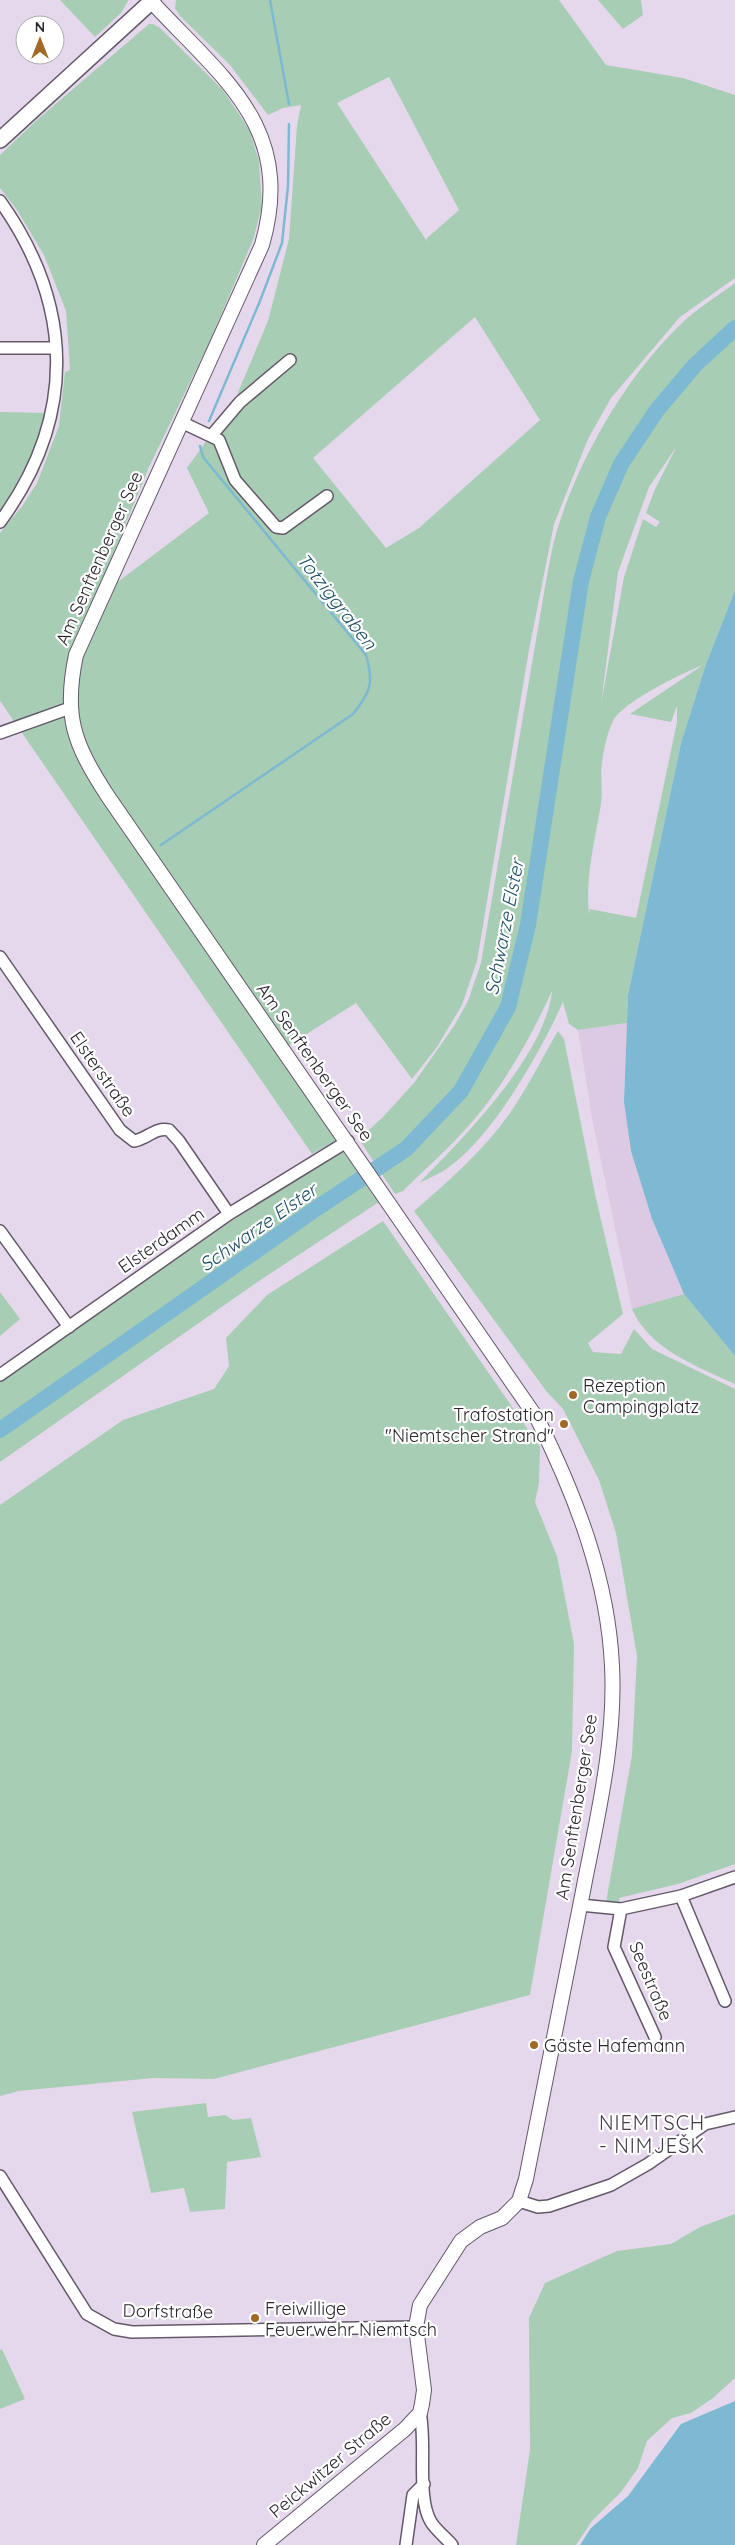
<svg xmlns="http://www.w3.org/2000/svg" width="735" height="2545" viewBox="0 0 735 2545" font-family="Quicksand,sans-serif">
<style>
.built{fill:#dccae4}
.green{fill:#a8cdb5;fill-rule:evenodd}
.water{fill:#7db9d2}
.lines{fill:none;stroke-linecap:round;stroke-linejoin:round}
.stream{stroke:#7db9d2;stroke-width:2.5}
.river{stroke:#7db9d2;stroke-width:16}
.minor-casing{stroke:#645869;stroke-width:14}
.tertiary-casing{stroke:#645869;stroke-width:16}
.secondary-casing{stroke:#645869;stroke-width:18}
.minor{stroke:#fff;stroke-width:11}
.tertiary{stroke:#fff;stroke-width:14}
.secondary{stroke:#fff;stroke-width:15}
.poi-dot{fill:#a26926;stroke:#fff;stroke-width:2}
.labels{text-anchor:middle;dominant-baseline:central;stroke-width:4.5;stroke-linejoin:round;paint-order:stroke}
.street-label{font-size:18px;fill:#2a252c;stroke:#fff}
.poi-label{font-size:18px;fill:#2a252c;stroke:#fff;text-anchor:start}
.water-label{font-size:19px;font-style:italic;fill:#205164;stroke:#fff}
.quarter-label{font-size:20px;letter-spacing:1px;fill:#463b4a;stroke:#fff}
</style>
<rect width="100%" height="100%" fill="#e6d8ec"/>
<path class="built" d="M627,1023L624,1102L631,1151L652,1219L684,1294L632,1309L592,1118L578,1030Z"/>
<path class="green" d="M60,0H128V1L121,13L95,37Z
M176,0H559L606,65L683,78L735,95V278L680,317L611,398L588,439L554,524L529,650L477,961L462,1005L437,1047L412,1079L356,1003L278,1052L340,1138L312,1154L0,701V533L23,505L37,483L59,426L65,372L70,370L66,311L44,255L17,210L0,188V155L38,119L149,24H153L160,28L222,89L241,117L250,132L259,161L262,206L253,240L209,343L149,467L102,581L115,584L209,513L187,468L234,402L268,321L289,239L297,126L301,105L283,108L268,115L230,65L180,16L175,8ZM389,77L459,210L426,239L428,243L337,103ZM475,317L540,420L419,528L386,548L313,458Z
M598,0H641L643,15L623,29Z
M735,283V590L706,664L681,743L628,995L627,1023L578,1030L569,1024L563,1002C541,1051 493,1136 449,1167C440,1174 429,1178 419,1183C463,1139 546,1054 552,991C529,1041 501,1091 463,1132C444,1153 423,1171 403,1191L395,1194L359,1139L383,1117L414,1083L454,1026L468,1001L481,963L545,587C549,567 552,544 559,524C582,453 628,374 683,322C699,307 718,296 735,283ZM677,446L655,489L646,513L660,522L656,527L643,519L624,577L601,704L618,572L649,487ZM703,665L630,714L671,722L677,706V722L636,918L590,909L589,914C585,876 595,841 601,804C603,790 600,776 602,762C604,749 607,733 613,721C623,702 682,673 703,665Z
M0,412L46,413L33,454L0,512Z
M558,1031L564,1039L595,1194L623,1314L588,1343L593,1352L621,1354L634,1329L652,1349L735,1389V1864L678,1884L619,1898L621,1909L605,1908L632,1755L637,1656L616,1533L599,1480L563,1409L547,1392L414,1211C449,1181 483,1151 510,1113C528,1087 542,1058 558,1031Z
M342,1150L379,1202L256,1283L0,1462V1381L233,1220Z
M383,1221L540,1447L539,1483L535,1502L557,1556L574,1644L572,1751L530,1995L214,2079L153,2078L19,2091L0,2096V1505L123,1420L214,1389L229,1366L226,1338L267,1295Z
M0,1292L20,1319L0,1336Z
M684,1294L735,1356V1384C698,1367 649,1349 632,1309Z
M206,2103L208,2117L225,2115L233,2120L251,2118L261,2157L227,2162L225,2209L190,2212L184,2188L151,2193L132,2112Z
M735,2214V2378L713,2398L691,2413L672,2418L647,2441L638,2468L621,2492L592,2521L576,2545H516L530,2450L529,2318L545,2283L617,2251L671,2244L700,2227Z
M2,2349L25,2399L0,2409V2350Z"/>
<path class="water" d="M735,590V1356L684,1294L652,1219L631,1151L624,1102L628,995L681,743L706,664Z
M735,2401V2545H580L591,2528L628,2496L681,2424Z"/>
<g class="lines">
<path class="stream" d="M270,0L289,104
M209,421L260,301L282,243L288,186L289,124
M161,845L353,714C371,692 374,682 366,655L203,457L200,446"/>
<path class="river" d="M0,1430L317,1208L406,1149L461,1091L508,1007L528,925L581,581L598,517L621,464L657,410L695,365L735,328"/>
<defs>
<path id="minor" d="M0,201C74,305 77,417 0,522
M0,348H55
M181,422L219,440L235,480L276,527L283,528L327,496
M212,435L240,402L290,360
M0,733L70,708
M0,957L120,1130L134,1141C147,1139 155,1127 169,1130L179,1141L229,1214
M0,1231L69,1327
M0,1375L229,1214L348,1141
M681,1896L725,2001
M580,1905L621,1909L681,1896L735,1877
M621,1909L614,1947L655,2037
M0,2176L87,2314L114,2329L132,2332L416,2327
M519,2201L538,2207L549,2206L611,2185L648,2164L705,2124L735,2117
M420,2413C427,2443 416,2497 431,2522C436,2530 446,2538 452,2545
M406,2545L413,2495L424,2484"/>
<path id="tertiary" d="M150,0C222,78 296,127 262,245L76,655C63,716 74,744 107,795L538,1420C576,1497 608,1579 612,1666C616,1741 597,1818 583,1891C564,1987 545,2083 526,2179L519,2201L502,2218L480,2227L461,2241L420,2305L416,2327L424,2390L422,2404L420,2413L405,2429L264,2545"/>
<path id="secondary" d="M0,140L153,0"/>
</defs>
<use href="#minor" class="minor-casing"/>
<use href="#tertiary" class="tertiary-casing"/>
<use href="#secondary" class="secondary-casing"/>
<use href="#minor" class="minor"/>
<use href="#tertiary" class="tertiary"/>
<use href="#secondary" class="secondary"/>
</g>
<g class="poi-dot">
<circle cx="573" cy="1395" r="5"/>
<circle cx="564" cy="1424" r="5"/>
<circle cx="534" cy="2045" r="5"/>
<circle cx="255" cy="2318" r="5"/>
</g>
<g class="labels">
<g class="street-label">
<text transform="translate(99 558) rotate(-66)">Am Senftenberger See</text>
<text transform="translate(315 1062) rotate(55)">Am Senftenberger See</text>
<text transform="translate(103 1074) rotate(55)">Elsterstraße</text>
<text transform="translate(161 1240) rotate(-35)">Elsterdamm</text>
<text transform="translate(576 1807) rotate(-81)">Am Senftenberger See</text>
<text transform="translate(651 1981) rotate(67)">Seestraße</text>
<text transform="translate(168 2311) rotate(1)">Dorfstraße</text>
<text transform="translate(330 2465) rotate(-40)">Peickwitzer Straße</text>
</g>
<g class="poi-label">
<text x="583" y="1385">Rezeption<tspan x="583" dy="21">Campingplatz</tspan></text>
<text x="554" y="1414" text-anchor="end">Trafostation<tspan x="554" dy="21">"Niemtscher Strand"</tspan></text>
<text x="544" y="2045">Gäste Hafemann</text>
<text x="265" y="2308">Freiwillige<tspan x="265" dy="21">Feuerwehr Niemtsch</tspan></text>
</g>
<g class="water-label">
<text transform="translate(337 601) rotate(52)">Totziggraben</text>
<text transform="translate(504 927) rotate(-79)">Schwarze Elster</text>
<text transform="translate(258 1227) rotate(-35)">Schwarze Elster</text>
</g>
<g class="quarter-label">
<text x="652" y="2122">NIEMTSCH<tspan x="652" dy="23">- NIMJEŠK</tspan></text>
</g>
</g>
<g transform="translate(40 40)"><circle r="24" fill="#ffffff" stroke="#aaa8ab"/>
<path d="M0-4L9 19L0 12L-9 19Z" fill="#a26926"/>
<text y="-8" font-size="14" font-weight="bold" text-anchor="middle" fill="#2a252c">N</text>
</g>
</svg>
